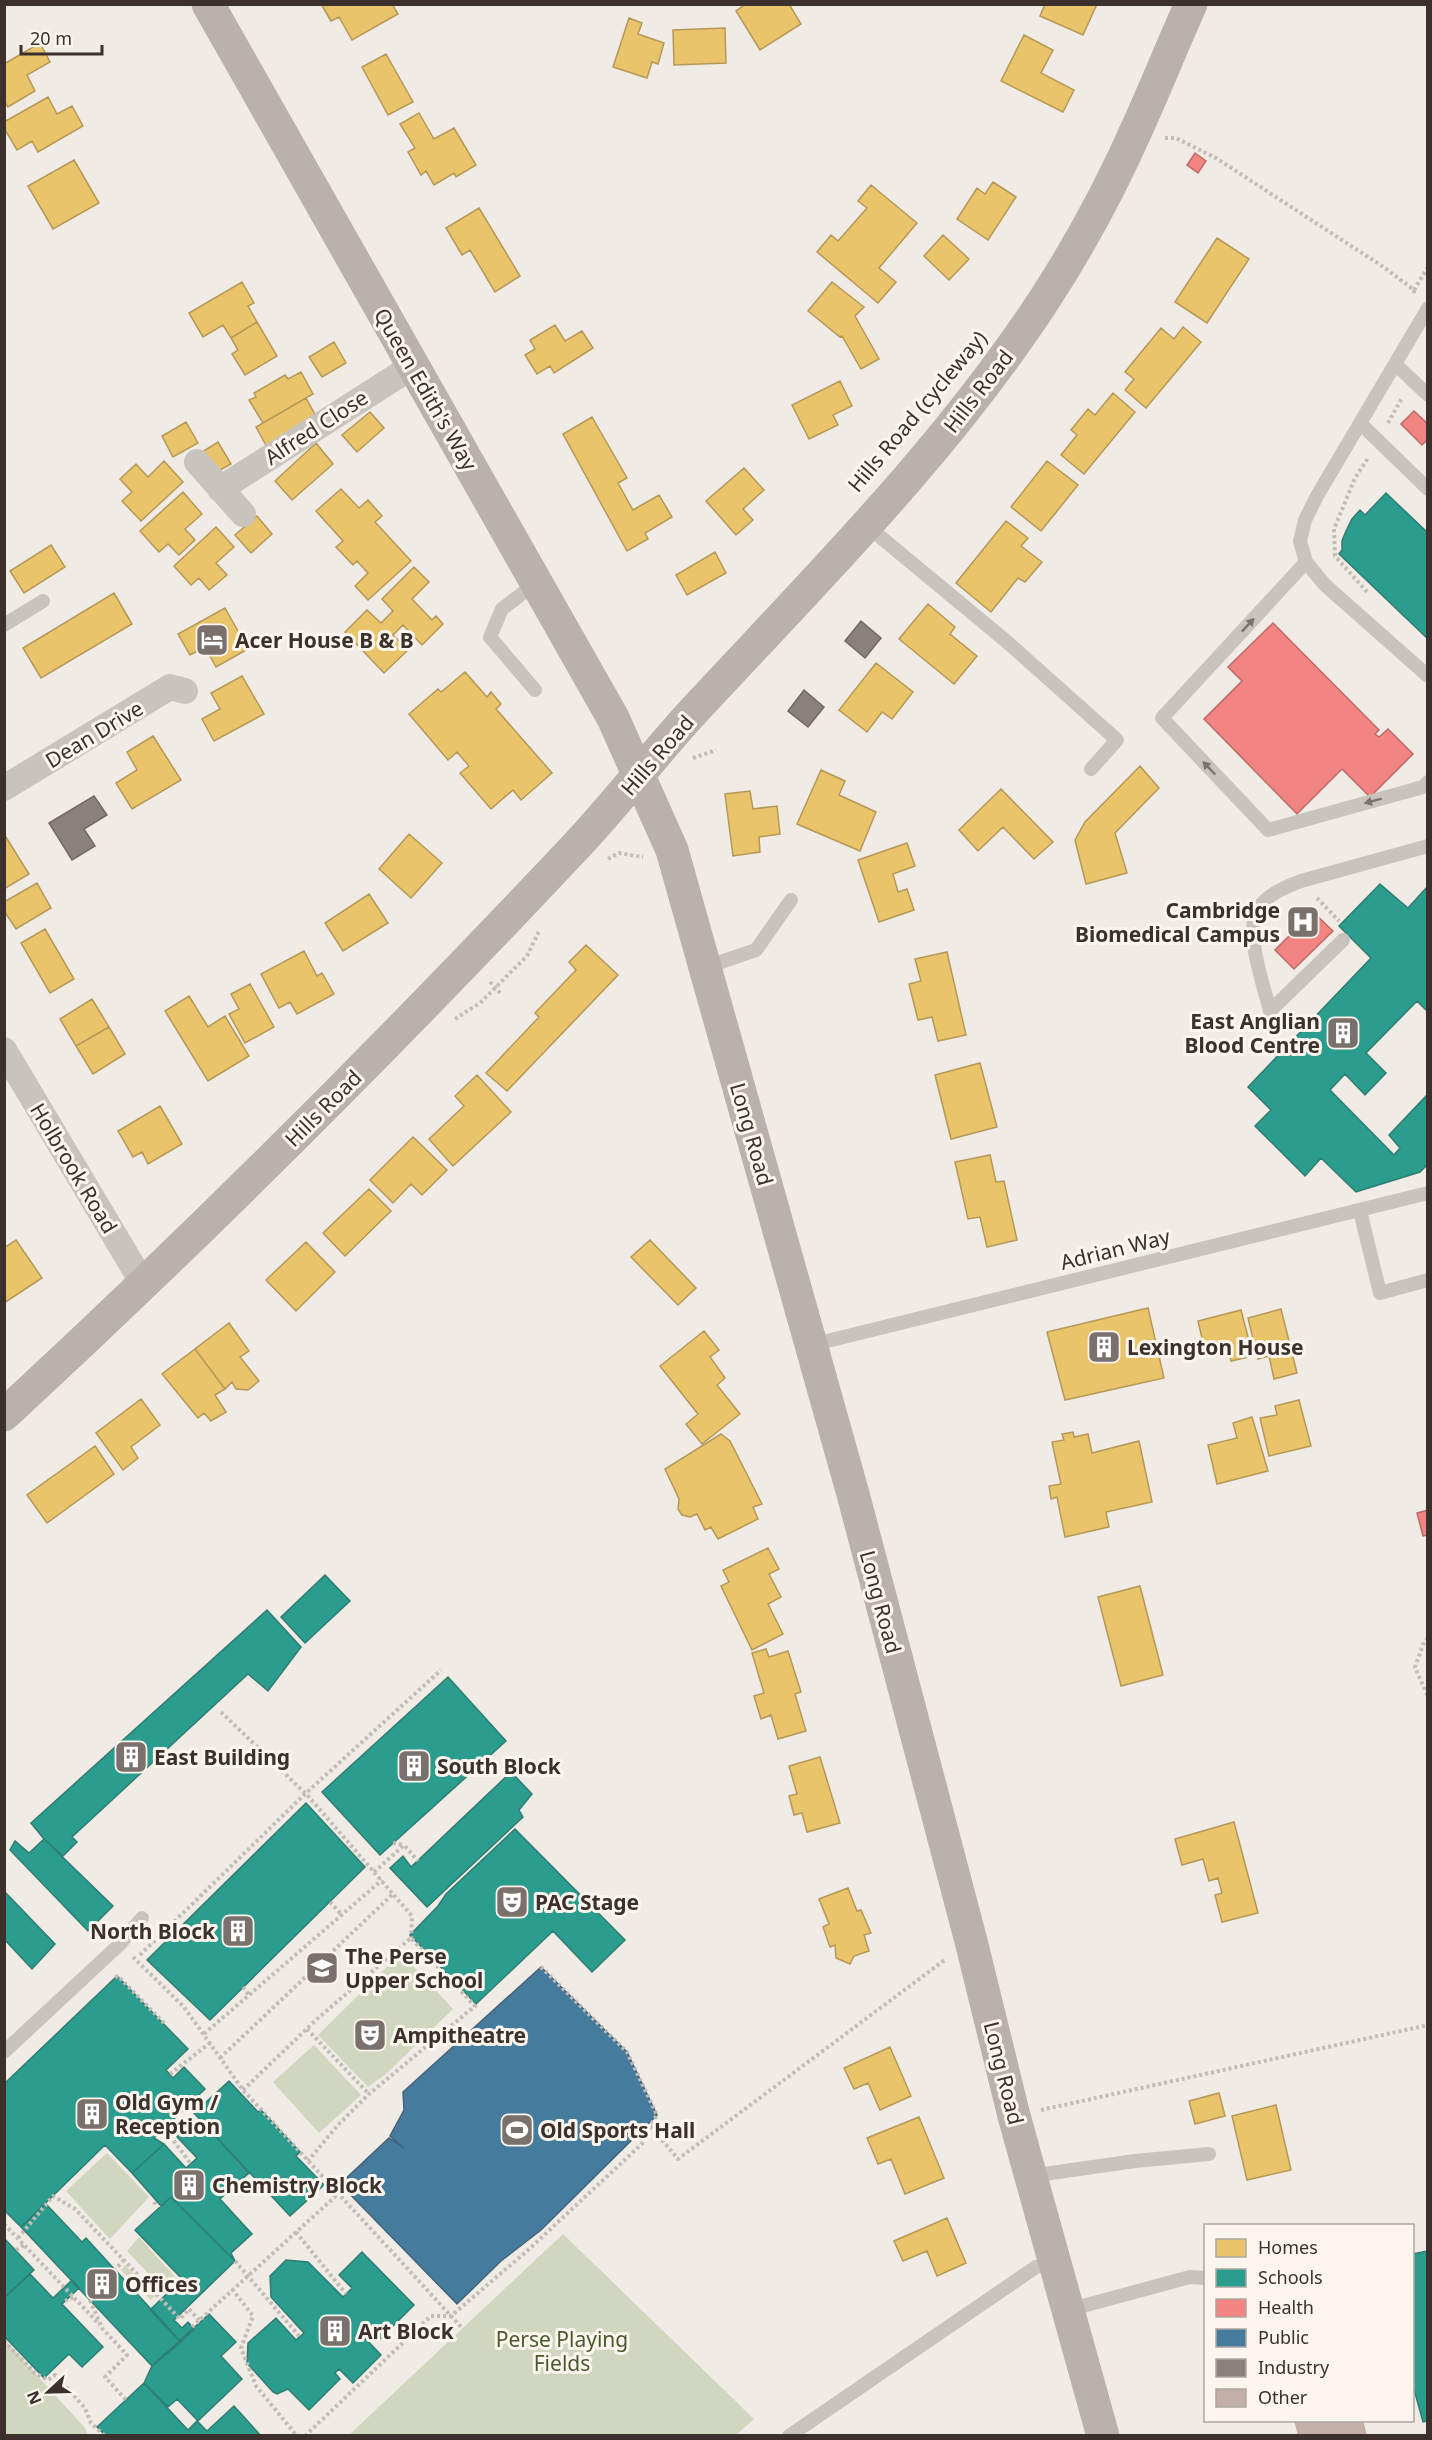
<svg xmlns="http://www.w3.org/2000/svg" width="1432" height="2440" viewBox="0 0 1432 2440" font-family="'Noto Sans',sans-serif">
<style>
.green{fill:#d1d6bf}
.homes{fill:#e9c46a;stroke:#b59857;stroke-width:1.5}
.schools{fill:#2a9d8f;stroke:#2f7c71;stroke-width:1.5}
.health{fill:#f28482;stroke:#bb6b68;stroke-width:1.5}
.public{fill:#457b9d;stroke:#42647b;stroke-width:1.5}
.industry{fill:#8a817c;stroke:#726964;stroke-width:1.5}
.building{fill:#c3afa7}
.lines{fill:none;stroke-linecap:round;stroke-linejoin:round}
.path{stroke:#c2bbb6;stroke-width:4;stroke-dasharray:3 3;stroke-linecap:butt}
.lane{stroke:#c9c3be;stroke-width:14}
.street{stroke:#c9c3be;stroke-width:26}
.primary{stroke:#b8b1ad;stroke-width:33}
.oneway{fill:#7b726d}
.labels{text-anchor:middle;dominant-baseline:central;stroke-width:6;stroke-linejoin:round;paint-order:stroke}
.street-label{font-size:21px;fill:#3b302b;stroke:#fbf5ee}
.poi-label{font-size:21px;font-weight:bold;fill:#3b302b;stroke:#fbf5ee;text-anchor:start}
.park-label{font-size:21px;fill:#4a5a2e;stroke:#fbf5ee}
</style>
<rect width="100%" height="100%" fill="#f0ebe5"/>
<path class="green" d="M401,1953L453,2009L386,2074L368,2087L318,2035Z
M314,2045L361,2095L319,2133L273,2082Z
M107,2153L149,2197L110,2239L66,2191Z
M563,2234L754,2419L735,2436L349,2435Z
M139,2237L177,2279L165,2291L127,2251Z
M125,2265L155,2296L151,2300L121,2270Z
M4,2339L85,2428L88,2435H5Z"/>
<path class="homes" d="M321,4H392L398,14L352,40L339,17L331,21Z
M746,4H789L801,24L760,50L736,11Z
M1045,4H1097L1083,35L1040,16Z
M629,18L642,23L638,34L664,43L658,64L652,62L647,78L613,67Z
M725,28L726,63L674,65L673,30Z
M1024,35L1053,50L1041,73L1074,90L1063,112L1001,81Z
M40,43L50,62L27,75L35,91L8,107L4,100V64Z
M386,54L413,102L388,115L362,67Z
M48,97L57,114L72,106L83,126L38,152L32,141L17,150L4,128V122Z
M419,113L434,139L454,128L476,165L456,177L454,173L434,185L426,171L421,175L408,152L415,148L400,124Z
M74,160L99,203L53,229L28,186Z
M993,182L1016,197L988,240L957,219L977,188L985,194Z
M871,185L917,223L879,268L896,282L878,303L817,252L831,235L838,241L867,208L858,201Z
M479,208L520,276L495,292L470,250L462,255L446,228Z
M943,235L969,259L949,280L924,256Z
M1217,238L1249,259L1207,323L1175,302Z
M242,282L254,303L248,306L257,322L231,338L223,325L203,337L189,313Z
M832,282L864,307L855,316L879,359L861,369L842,336L840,337L808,311Z
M257,322L277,356L245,375L232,354L238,350L231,338Z
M555,325L565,341L582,331L593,348L554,373L550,366L537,374L525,355L535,349L530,340Z
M1183,327L1201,342L1146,408L1125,390L1134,379L1125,372L1161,328L1174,339Z
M334,342L346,363L322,377L309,357Z
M301,372L313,394L263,423L249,400L256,397L254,393L285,375L288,379Z
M840,381L852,406L833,415L838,425L809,439L792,405Z
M1113,393L1135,412L1084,474L1061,455L1077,435L1071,430L1088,409L1095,415Z
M306,398L317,418L267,447L256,427Z
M370,412L384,428L357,452L342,435Z
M592,417L627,478L618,483L633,510L659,495L672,517L645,533L648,539L627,551L563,434Z
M186,422L198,443L173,457L162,436Z
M218,442L231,464L215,473L202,452Z
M316,443L333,464L292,500L275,481Z
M164,461L183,482L141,521L122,501L132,492L120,479L136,464L148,477Z
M1047,461L1078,485L1041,531L1011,507Z
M744,468L764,490L743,509L753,520L736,535L706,501Z
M341,489L359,508L368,500L382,516L375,522L411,561L368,600L355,586L368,573L357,561L353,565L336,547L343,541L316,511Z
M183,492L202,514L185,529L195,540L179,555L168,544L159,552L140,531Z
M257,516L272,534L251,553L235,535Z
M1006,521L1028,538L1021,546L1042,562L1025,582L1018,578L991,612L956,583Z
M216,527L234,547L216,563L227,575L209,590L199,578L191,585L174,566Z
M51,545L65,567L24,593L10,571Z
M715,552L726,573L687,595L676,575Z
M414,567L429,582L412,599L432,620L436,616L443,624L422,645L403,625L393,635L408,650L384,673L345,632L367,610L381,623L393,611L382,599Z
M114,593L132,624L41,678L23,648Z
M928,604L955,627L950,634L977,656L954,684L899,639Z
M225,608L248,649L216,667L205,647L190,655L178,634Z
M876,663L913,692L892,719L882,712L867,732L839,710Z
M465,672L487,697L491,692L501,704L496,709L552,773L521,800L513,790L491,809L460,773L469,766L457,752L448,760L409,714L438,689L441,692Z
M242,676L264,714L214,741L202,719L220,709L211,693Z
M153,736L181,780L132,809L116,783L137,770L127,752Z
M1140,766L1159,788L1115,833L1127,873L1086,884L1075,840L1085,822Z
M821,770L845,781L839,795L876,812L860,851L797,824Z
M1001,789L1053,842L1034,859L1003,827L978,851L959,830Z
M750,791L753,809L777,806L780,834L759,837L760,852L733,856L725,794Z
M4,834L29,874L4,889Z
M409,834L442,863L411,898L379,869Z
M907,843L915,866L893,874L898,892L907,889L914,910L879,922L858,860Z
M37,883L51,908L16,929L4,911V902Z
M369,894L388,923L343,951L325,923Z
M45,929L74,979L50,993L21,943Z
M586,945L618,975L507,1091L486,1073L539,1017L535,1013L576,970L569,962Z
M304,951L317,976L322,973L334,994L297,1014L290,1002L279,1008L261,974Z
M947,952L966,1035L938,1041L932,1017L918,1020L909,984L921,981L915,959Z
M250,984L274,1027L245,1043L229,1014L239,1009L231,994Z
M189,996L208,1027L225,1016L249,1056L208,1081L165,1011Z
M92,999L109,1027L76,1046L60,1019Z
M109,1027L125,1054L93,1074L76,1046Z
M980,1063L997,1127L951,1139L935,1075Z
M477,1075L511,1112L453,1166L429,1139L464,1106L455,1096Z
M160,1106L182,1144L148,1164L142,1152L133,1157L118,1131Z
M413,1137L447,1170L422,1195L411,1184L393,1203L370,1180Z
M990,1155L996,1182L1004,1181L1017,1240L987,1247L980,1217L968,1219L955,1162Z
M369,1189L391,1211L345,1256L323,1233Z
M16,1240L42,1278L4,1303V1248Z
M650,1240L696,1288L678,1305L631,1257Z
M306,1242L335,1272L296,1311L266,1280Z
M1148,1308L1164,1378L1065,1400L1047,1332Z
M1281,1309L1297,1373L1274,1379L1269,1356L1258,1359L1248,1318Z
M1241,1310L1253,1356L1231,1361L1228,1349L1206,1355L1198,1321Z
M229,1323L249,1351L240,1357L259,1381L248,1390L236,1389L232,1382L225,1389L195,1349Z
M704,1331L719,1350L710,1357L725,1378L717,1385L740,1414L702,1444L686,1424L698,1414L660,1366Z
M195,1349L225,1389L215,1395L226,1412L211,1421L204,1413L198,1418L162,1374Z
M141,1399L160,1425L131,1447L138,1458L123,1470L96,1433Z
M1299,1400L1311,1446L1269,1456L1260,1418L1277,1415L1275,1406Z
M1252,1417L1268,1471L1217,1484L1208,1445L1237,1438L1233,1423Z
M1073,1432L1074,1437L1088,1434L1092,1453L1139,1441L1152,1502L1106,1512L1109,1527L1065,1537L1057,1497L1051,1499L1049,1486L1061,1484L1052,1442L1064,1440L1062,1434Z
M721,1434L730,1441L762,1504L753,1507L758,1519L718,1539L711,1527L705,1530L697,1514L690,1517L682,1515L678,1509L679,1499L665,1469Z
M95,1446L114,1474L47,1523L27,1495Z
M768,1548L779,1569L769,1574L781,1597L768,1604L783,1634L752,1650L721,1586L729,1582L723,1570Z
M1140,1586L1163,1675L1121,1686L1098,1597Z
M766,1649L769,1657L788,1651L801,1692L795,1694L806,1731L778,1739L771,1715L761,1719L754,1696L764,1693L752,1653Z
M820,1757L840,1823L807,1832L802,1813L794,1815L789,1796L797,1794L789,1766Z
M1234,1822L1258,1913L1222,1922L1215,1895L1222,1893L1218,1878L1209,1881L1203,1859L1182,1865L1175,1839Z
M848,1888L857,1911L861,1910L871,1933L864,1935L869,1951L854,1956L850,1964L836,1958L835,1945L830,1947L823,1927L829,1924L819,1899Z
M890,2047L911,2096L880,2110L868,2083L854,2089L844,2068Z
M1219,2093L1225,2116L1195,2124L1189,2101Z
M1276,2105L1291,2170L1247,2180L1232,2116Z
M919,2117L944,2178L905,2194L891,2159L878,2164L867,2138Z
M947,2218L966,2263L937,2276L927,2251L903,2261L894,2241Z"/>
<path class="schools" d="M1386,493L1428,533V639L1339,554L1342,550V541L1346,531L1352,519L1360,510L1365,515Z
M1380,884L1408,908L1428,886V1012L1417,1001L1366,1053L1386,1073L1365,1095L1345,1074L1330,1090L1394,1155L1400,1148L1389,1135L1428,1094V1164L1420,1172L1356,1192L1321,1158L1305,1176L1255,1126L1271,1110L1248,1087L1371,958L1339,926Z
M325,1575L350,1601L305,1643L281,1617Z
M267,1610L301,1647L268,1691L248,1674L72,1837L77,1842L63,1856L44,1839L31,1823Z
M448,1677L506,1741L380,1855L322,1792Z
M511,1772L532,1794L519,1810L523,1817L427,1907L390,1868L403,1856L411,1867Z
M306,1803L365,1867L210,2020L147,1960Z
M515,1829L625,1940L592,1972L553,1931L476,2004L410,1935L438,1906L446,1894Z
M44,1839L113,1906L88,1931L10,1850L15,1841L29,1853Z
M4,1891L55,1944L32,1969L4,1939Z
M117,1976L188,2049L166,2070L173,2078L184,2067L205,2089L154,2138L164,2144L132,2173L105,2145L21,2227L4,2210V2084Z
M229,2081L258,2112L261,2110L300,2152L296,2156L324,2185L290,2216L194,2113Z
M185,2124L205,2125L249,2173L220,2199L252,2234L231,2253L235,2261L171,2197L161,2206L132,2173L164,2144L186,2168L197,2158L177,2137Z
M171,2197L235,2261L174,2320L182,2328L188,2322L194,2329L181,2342L150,2310L182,2279L135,2230Z
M46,2204L82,2242L86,2238L181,2342L152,2366L21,2227Z
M4,2238L34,2270L4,2298Z
M1428,2251V2421L1423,2422L1412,2382V2254Z
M362,2252L414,2305L380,2339L370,2329L363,2336L381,2355L353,2383L339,2369L335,2373L340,2379L309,2410L288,2389L277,2394L273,2392L247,2363L248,2343L276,2318L296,2340L304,2333L271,2297L270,2276L286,2260L308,2262L343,2297L352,2288L339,2275Z
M30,2274L53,2298L72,2280L79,2288L62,2304L103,2347L82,2367L69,2354L44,2378L4,2336V2298Z
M209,2314L236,2342L221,2356L242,2379L198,2421L177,2399L168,2407L144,2383L152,2366Z
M144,2383L188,2430L197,2421L207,2431L234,2406L261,2436H106L97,2427Z"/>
<path class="health" d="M1195,153L1206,161L1198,173L1187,165Z
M1414,411L1428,424V439L1422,445L1401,424Z
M1273,623L1379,730L1375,734L1379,737L1388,729L1413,754L1370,797L1342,769L1297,814L1204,719L1242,681L1228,667Z
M1313,912L1333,931L1294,969L1275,950Z
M1428,1510V1535L1423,1536L1417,1513Z"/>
<path class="public" d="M541,1967L627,2052L657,2115L541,2230L501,2261L457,2304L340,2184L389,2138L404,2148L390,2136L404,2110L403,2092Z"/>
<path class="industry" d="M861,621L881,638L865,658L845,641Z
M804,690L824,707L808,727L788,711Z
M94,796L107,815L84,829L95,846L72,860L49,823Z"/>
<path class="building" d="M1294,2420H1363L1367,2435L1298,2436Z"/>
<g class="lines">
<path class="path" d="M1165,138H1176L1216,158L1385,268L1414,290V294
M1414,290L1428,267
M1388,423L1402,398
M1367,592L1335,556L1334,529L1355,478L1368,458
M693,758L716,750
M608,859L619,853L643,857
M1317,898L1339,921
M490,982L500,993
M455,1019L480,1003L527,956L539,931
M1428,1638L1424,1642L1415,1667L1428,1697
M221,1712L309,1797L412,1916L411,1938
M393,1843L404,1845
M374,1872L404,1845L418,1861
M330,1902L342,1915
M140,1955L305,1794L441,1670
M133,1957L184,2007L243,2090L463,2329
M541,1967L627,2052L657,2115L650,2126L678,2159L946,1959
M115,1977L118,1976L166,2025
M243,1987L249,1995
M307,2029L369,2094
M204,2034L382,1880
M220,2058L393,1894
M170,2074L210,2043
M243,2090L317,2019L411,1938L475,2006L369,2094L337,2126L308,2161
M1041,2110L1428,2025
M170,2136L191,2164
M154,2202L157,2207
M4,2224L100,2325
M296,2232L346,2294
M18,2238L53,2196L75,2209L180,2319L189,2309L199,2320
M16,2250L24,2245
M124,2260L89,2298L102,2328L127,2355L105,2377L126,2400
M235,2261L300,2337
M232,2289L253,2316L241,2348L256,2386L297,2436
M65,2301L74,2297
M192,2327L338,2194
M4,2341L35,2373L48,2380L55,2375L85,2408L91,2423L105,2436
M305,2436L431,2316H451L527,2251L645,2141"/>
<path class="lane" d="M1428,308L1317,496L1305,520L1300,541L1306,562L1325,585L1428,676
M1395,364L1428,395
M1360,423L1428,489
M866,525L1006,641L1117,740L1091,769
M1306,562L1162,718L1268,830L1423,787L1428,782
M4,625L43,601
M535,690L490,637L502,609L536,583
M1343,940L1270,1011C1264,986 1246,938 1256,913C1263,896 1285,887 1301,881L1428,846
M706,967L756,950L791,900
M1360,1211L1380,1293L1428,1280
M811,1345L1428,1193
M4,2052L120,1944L142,1918
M1030,2176L1135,2161L1209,2154
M1068,2310L1190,2277L1206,2278
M789,2436L1036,2267L1054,2261"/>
<path class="street" d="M197,462L243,514
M220,489L413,366
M4,788L170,687L185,691
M4,1050L144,1285"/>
<path class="primary" d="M208,4L613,718L672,850L853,1494L971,1941L1014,2116L1103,2436
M4,1415C203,1231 394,1040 580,842C618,801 652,757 690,715C814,581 946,451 1046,297C1081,243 1113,183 1139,124C1157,84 1173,44 1191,4"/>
</g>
<defs><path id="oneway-solid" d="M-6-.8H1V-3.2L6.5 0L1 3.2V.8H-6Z" transform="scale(1.5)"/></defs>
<g class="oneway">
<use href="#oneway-solid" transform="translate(1248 625) rotate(-47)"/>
<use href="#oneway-solid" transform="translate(1209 768) rotate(-134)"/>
<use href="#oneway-solid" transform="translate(1373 801) rotate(165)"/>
</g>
<defs>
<symbol id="hotel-square" viewBox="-11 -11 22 22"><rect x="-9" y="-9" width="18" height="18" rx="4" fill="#7a716c" stroke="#fbf5ee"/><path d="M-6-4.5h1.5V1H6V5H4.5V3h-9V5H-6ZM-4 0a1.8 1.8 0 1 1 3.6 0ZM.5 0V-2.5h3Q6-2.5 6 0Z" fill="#fff"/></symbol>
<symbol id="hospital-square" viewBox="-11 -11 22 22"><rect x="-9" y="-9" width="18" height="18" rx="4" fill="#7a716c" stroke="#fbf5ee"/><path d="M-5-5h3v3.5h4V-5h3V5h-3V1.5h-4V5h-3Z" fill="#fff"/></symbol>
<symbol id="building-square" viewBox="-11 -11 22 22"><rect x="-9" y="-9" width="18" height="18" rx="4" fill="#7a716c" stroke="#fbf5ee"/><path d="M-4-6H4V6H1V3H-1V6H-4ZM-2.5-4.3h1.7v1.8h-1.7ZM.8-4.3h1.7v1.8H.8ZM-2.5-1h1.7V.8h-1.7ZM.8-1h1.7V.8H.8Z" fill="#fff"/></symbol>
<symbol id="theatre-square" viewBox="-11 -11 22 22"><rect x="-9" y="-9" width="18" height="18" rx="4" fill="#7a716c" stroke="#fbf5ee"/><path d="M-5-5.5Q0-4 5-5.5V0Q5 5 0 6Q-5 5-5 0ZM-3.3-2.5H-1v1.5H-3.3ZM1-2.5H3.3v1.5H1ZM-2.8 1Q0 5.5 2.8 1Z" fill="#fff"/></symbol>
<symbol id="school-square" viewBox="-11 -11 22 22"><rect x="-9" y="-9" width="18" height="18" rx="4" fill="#7a716c" stroke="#fbf5ee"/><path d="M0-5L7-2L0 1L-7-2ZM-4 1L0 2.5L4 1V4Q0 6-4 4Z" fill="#fff"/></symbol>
<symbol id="stadium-square" viewBox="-11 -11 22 22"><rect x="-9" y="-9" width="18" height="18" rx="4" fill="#7a716c" stroke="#fbf5ee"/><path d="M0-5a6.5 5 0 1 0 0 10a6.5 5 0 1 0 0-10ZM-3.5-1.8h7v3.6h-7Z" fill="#fff"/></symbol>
</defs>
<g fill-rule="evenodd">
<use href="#hotel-square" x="193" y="621" width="38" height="38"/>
<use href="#hospital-square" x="1284" y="903" width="38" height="38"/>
<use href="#building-square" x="1324" y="1014" width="38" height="38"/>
<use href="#building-square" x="1085" y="1328" width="38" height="38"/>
<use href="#building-square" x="112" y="1738" width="38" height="38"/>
<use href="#building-square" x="395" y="1747" width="38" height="38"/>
<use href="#theatre-square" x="493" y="1883" width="38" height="38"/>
<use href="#building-square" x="219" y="1912" width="38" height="38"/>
<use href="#school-square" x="303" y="1949" width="38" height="38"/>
<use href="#theatre-square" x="351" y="2016" width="38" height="38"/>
<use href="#building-square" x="73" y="2095" width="38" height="38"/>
<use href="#stadium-square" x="498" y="2111" width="38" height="38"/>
<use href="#building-square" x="170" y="2166" width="38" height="38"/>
<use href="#building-square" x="83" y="2265" width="38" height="38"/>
<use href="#building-square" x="316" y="2312" width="38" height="38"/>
</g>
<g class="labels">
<g class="street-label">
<text transform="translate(426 389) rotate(60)">Queen Edith's Way</text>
<text transform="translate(978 391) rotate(-52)">Hills Road</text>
<text transform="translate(917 411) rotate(-50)">Hills Road (cycleway)</text>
<text transform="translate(316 427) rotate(-33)">Alfred Close</text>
<text transform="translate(94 734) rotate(-31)">Dean Drive</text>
<text transform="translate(657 755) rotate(-49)">Hills Road</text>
<text transform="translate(323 1108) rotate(-45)">Hills Road</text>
<text transform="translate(752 1134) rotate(74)">Long Road</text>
<text transform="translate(74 1168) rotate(59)">Holbrook Road</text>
<text transform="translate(1115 1249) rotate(-14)">Adrian Way</text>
<text transform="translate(881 1602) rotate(75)">Long Road</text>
<text transform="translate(1004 2073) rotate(76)">Long Road</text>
</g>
<g class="poi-label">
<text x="235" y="640">Acer House B &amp; B</text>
<text x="1280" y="910" text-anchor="end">Cambridge<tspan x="1280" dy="24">Biomedical Campus</tspan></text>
<text x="1320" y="1021" text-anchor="end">East Anglian<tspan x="1320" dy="24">Blood Centre</tspan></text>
<text x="1127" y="1347">Lexington House</text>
<text x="154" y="1757">East Building</text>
<text x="437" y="1766">South Block</text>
<text x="535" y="1902">PAC Stage</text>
<text x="215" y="1931" text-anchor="end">North Block</text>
<text x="345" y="1956">The Perse<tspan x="345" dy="24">Upper School</tspan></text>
<text x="393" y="2035">Ampitheatre</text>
<text x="115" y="2102">Old Gym /<tspan x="115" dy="24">Reception</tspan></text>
<text x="540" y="2130">Old Sports Hall</text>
<text x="212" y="2185">Chemistry Block</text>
<text x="125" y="2284">Offices</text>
<text x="358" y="2331">Art Block</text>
</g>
<g class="park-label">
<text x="562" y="2339">Perse Playing<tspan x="562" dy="24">Fields</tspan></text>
</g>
</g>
<rect width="1432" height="2440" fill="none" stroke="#3b302b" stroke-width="12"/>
<rect x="1204" y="2224" width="210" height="198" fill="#fbf5ee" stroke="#aea6a0" stroke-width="1.5"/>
<rect x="1216" y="2239" width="30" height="18" fill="#e9c46a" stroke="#aea6a0" stroke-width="1.5"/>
<text x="1258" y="2254" font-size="18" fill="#3b302b">Homes</text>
<rect x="1216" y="2269" width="30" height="18" fill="#2a9d8f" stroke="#aea6a0" stroke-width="1.5"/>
<text x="1258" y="2284" font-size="18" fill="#3b302b">Schools</text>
<rect x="1216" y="2299" width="30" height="18" fill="#f28482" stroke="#aea6a0" stroke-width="1.5"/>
<text x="1258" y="2314" font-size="18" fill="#3b302b">Health</text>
<rect x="1216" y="2329" width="30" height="18" fill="#457b9d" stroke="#aea6a0" stroke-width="1.5"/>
<text x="1258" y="2344" font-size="18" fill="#3b302b">Public</text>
<rect x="1216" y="2359" width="30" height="18" fill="#8a817c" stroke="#aea6a0" stroke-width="1.5"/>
<text x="1258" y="2374" font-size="18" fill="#3b302b">Industry</text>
<rect x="1216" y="2389" width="30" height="18" fill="#c3afa7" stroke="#aea6a0" stroke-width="1.5"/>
<text x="1258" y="2404" font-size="18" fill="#3b302b">Other</text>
<g transform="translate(48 2392) rotate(248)" stroke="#fbf5ee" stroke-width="4.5" paint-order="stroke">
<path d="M0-4.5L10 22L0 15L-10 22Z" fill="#3b302b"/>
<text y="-9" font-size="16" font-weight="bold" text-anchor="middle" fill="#3b302b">N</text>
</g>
<path d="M21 45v9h81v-9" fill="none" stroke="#3b302b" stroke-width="3"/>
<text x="30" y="45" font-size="18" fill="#3b302b" stroke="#fbf5ee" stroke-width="4.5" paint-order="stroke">20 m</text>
</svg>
